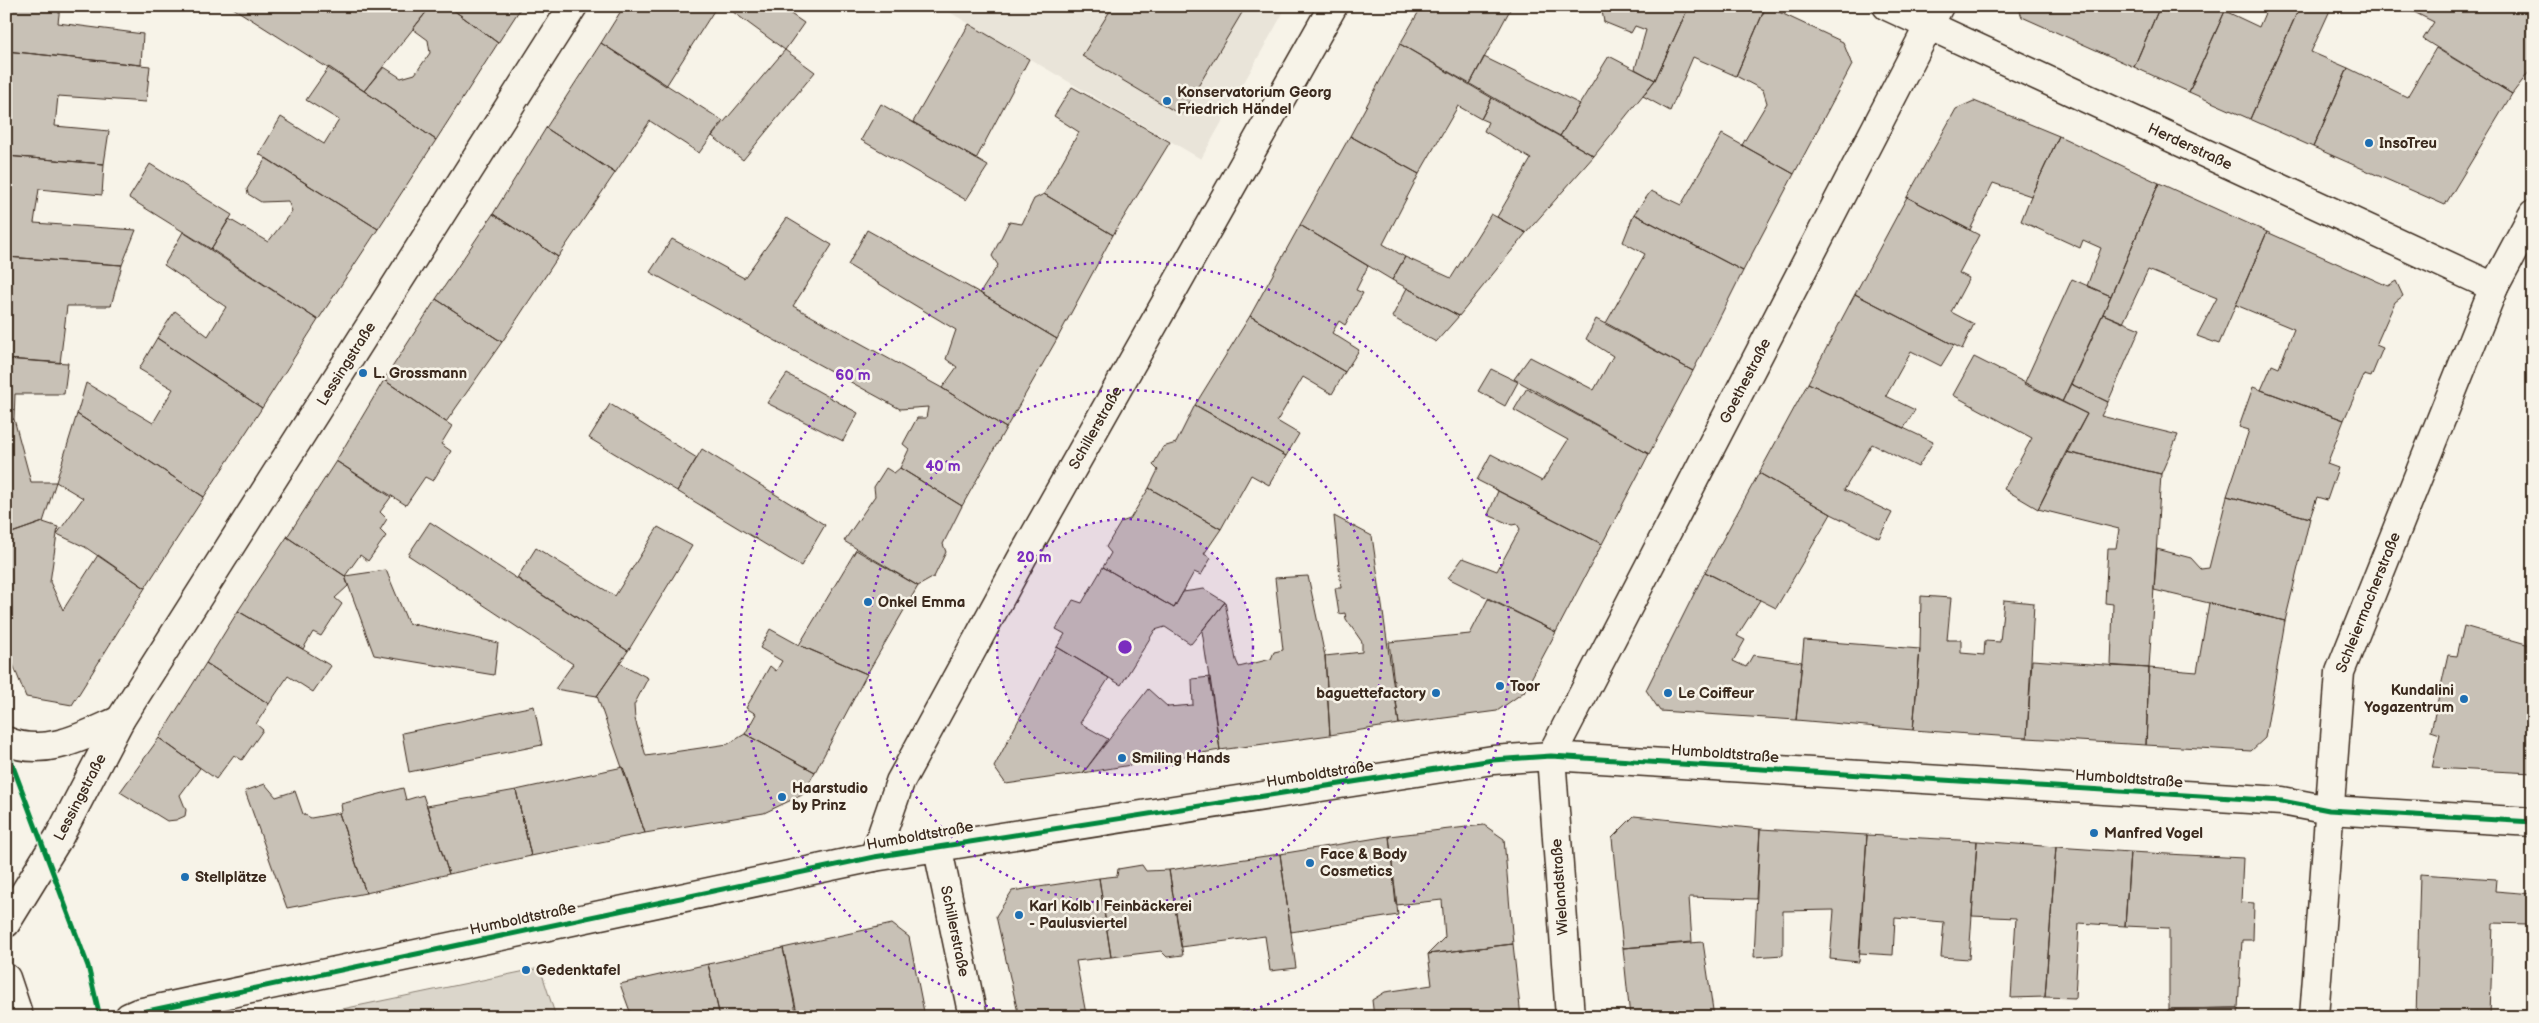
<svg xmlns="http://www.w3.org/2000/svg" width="2539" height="1023" viewBox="0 0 2539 1023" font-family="'Balsamiq Sans',sans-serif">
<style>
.built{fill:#e9e4d9}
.green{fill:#dbd6cb;stroke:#8b8074}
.building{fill:#c8c1b6;stroke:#3b2a1e}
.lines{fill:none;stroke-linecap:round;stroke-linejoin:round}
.minor-casing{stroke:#3b2a1e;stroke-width:31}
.major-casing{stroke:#3b2a1e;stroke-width:31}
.minor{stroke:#f7f3e8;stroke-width:28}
.major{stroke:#f7f3e8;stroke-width:28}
.cycleway-casing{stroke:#f7f3e8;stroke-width:8}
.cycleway{stroke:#00873e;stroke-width:5}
.ring{fill:none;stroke:#7b2cbf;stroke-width:2.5;stroke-dasharray:2.5 5}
.poi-dot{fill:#1f6fb2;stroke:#f7f3e8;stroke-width:2}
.labels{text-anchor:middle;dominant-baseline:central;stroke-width:5;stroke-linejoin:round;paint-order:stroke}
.poi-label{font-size:15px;font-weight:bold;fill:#3b2a1e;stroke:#f7f3e8;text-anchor:start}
.street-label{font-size:15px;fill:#3b2a1e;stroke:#f7f3e8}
.centre{fill:#7b2cbf;stroke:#f7f3e8;stroke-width:2.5}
.ring-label{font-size:15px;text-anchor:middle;font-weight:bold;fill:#7b2cbf;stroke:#f7f3e8;stroke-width:5;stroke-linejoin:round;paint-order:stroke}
</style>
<rect width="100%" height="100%" fill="#f7f3e8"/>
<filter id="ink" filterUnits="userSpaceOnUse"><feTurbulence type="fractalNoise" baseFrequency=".02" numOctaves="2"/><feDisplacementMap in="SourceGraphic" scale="10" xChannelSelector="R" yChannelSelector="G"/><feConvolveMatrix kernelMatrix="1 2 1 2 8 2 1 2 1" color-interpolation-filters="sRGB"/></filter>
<g filter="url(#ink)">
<path class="built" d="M939,6H1287L1201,159Z"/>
<path class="green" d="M540,968L556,1017H304Z"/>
<path class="building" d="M6,6H60L58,23L143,34L141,65L6,51Z
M230,6H367L376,12L381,6H431L364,91Z
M431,6H448L498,43L436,140L364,91L384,67L401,78L415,74L430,53L428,40L413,29Z
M448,6H522L498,43Z
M624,6H717L666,86L601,43Z
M725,6H779L804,23L785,50Z
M1113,6H1246L1181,115L1082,56Z
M1422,6H1512L1470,84L1400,44Z
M1593,6H1689L1655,80L1635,69L1646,30L1635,26L1631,33L1604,22L1602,11Z
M1689,6H1766L1736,76L1693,57L1670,111L1643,96L1655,80Z
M1766,6L1843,42L1852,65L1794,174L1742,145L1767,103L1763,90L1736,76Z
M2018,6H2160L2134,67L2022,17Z
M2160,6H2213L2225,11L2189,92L2134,67Z
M2268,6H2300L2250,119L2189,92L2225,11L2259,27Z
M2300,6H2332L2311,52L2348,68L2313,147L2250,119Z
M2533,6V67L2512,94L2423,39L2434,22L2404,7Z
M969,24L1029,59L976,159L913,122Z
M601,43L723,121L699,153L650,121L615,173L546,128Z
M1400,44L1492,98L1481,119L1458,106L1419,174L1350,136Z
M2436,48L2512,94L2445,205L2313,147L2348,68L2407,97Z
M785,50L815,72L743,160L712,136Z
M6,51L150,66L146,102L58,96L55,126L109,131L104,164L6,156Z
M1609,56L1655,80L1594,156L1560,136Z
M1484,57L1580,104L1560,136L1470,84Z
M329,67L436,140L378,229L259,154L281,117L324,144L339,120L306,100Z
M1072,87L1170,142L1113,235L1044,194L1079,132L1054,116Z
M1492,98L1594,156L1526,233L1497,217L1531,159L1484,131L1488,122L1481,119Z
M1974,101L2059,136L2031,196L1993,183L1970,230L1907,197L1956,109Z
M881,104L988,166L966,200L861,140Z
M546,128L615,173L558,257L493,214Z
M1722,134L1794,174L1743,271L1634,214L1651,191L1681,205Z
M1350,136L1419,174L1383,244L1405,257L1392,280L1300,225Z
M2059,136L2159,183L2111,296L2087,286L2101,248L2083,240L2080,248L2021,221L2031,196Z
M6,156L104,164L102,195L39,189L34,223L136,230L122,265L6,257Z
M266,158L378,229L318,320L211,249L229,219L268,242L292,211L288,201L261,202L248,194L247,189Z
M150,164L232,215L211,249L129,198Z
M2159,183L2267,232L2219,344L2197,336L2217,298L2148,270L2123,323L2103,314Z
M1044,194L1113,235L1057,339L980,293L998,265L992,256L1009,222L1022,224L1034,199Z
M1907,197L1979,235L1959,273L1969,278L1951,312L1974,324L1962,349L1855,294Z
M493,214L558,257L502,342L436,299Z
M1491,214L1526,233L1459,316L1392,280L1405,257L1451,278Z
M1634,214L1743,271L1693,371L1606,323L1645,254L1623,242Z
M787,218L832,245L793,306L942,388L1006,428L962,506L900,468L909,449L903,444L917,418H926L928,407L900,409L650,272L672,239L744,278Z
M1300,225L1368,266L1356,290L1363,293L1345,325L1339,321L1332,333L1359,350L1345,372L1250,316Z
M867,230L980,293L1057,339L1006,428L942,388L957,367L946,359L956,330L848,265Z
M183,232L318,320L262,408L157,338L175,311L208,336L226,307L164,265Z
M2267,232L2388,286L2396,281L2403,296L2395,302L2376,345L2383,348L2371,377L2364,375L2344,420L2261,390L2272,365L2279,368L2294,329L2236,305Z
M6,257L122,265L111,306H67L60,363L6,359Z
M2072,279L2111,296L2062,402L2024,384Z
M1407,288L1459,316L1436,342L1392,317Z
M1855,294L1954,345L1941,366L1911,351L1886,396L1915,410L1904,428L1808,383Z
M436,299L502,342L446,422L384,380Z
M2103,314L2140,329L2108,402L2071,384Z
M1250,316L1345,372L1332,394L1303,377L1277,421L1299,434L1286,456L1195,405Z
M1596,319L1693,371L1649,454L1514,379L1530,357L1594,390L1613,356L1586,339Z
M157,338L262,408L204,497L77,414L86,383L153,423L173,389L139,369Z
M1974,357L2087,414L2038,509L2004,489L2032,438L1953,395Z
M6,359L68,363L64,394H15L14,419L6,421Z
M1491,369L1518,382L1505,406L1478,391Z
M787,374L858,413L843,441L767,403Z
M384,380L452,426L441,444L451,451L433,481L425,477L406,505L336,461Z
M1808,383L1933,442L1918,467L1872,444L1844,490L1892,513L1879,538L1831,514L1759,473Z
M2071,384L2108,402L2101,416L2178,435L2161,474L2066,452L2087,414L2062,402Z
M2253,387L2344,420L2327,464L2338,468L2327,500L2317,497L2310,518L2227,496L2249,430L2239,427Z
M1527,388L1649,454L1602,544L1477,480L1491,454L1542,481L1568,440L1514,410Z
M610,404L697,458L677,491L589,438Z
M1195,405L1286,456L1269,485L1251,475L1221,529L1149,488L1158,470L1153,465L1163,447L1176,443Z
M77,414L204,497L145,588L85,547L57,534L83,498L56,482Z
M14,419L31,482H56L43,522L6,535V421Z
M702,449L825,525L801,566L677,491Z
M2066,452L2161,474L2149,668L2111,666L2113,604L2105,603L2108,548H2116L2119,529L2038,509Z
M336,461L391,497L380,512L387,519L380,530L386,536L368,561L360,555L345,576L287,537Z
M886,468L894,473L900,468L962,506L943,544L946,552L934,577L918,586L844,541L875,496L874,487Z
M1759,473L1831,514L1776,608L1705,572Z
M1149,488L1221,529L1204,554L1211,558L1201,575L1194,572L1174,608L1103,567L1111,553L1106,547L1121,522L1130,519Z
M1498,491L1602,544L1556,632L1448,578L1463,558L1497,571L1520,529L1517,524L1512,525L1488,515Z
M2227,496L2310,518L2285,621L2154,590L2157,549L2191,558L2201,569L2209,568Z
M1334,516L1372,536L1399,724L1330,735L1325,656L1362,652V642L1346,619L1345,613L1339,614L1335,588H1341Z
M43,522L58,527L50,582L63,610L98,555L145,588L72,705L26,697L6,647V535Z
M430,522L628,651L597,696L555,689L573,664L408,555Z
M658,527L692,546L628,651L517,578L536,548L615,596Z
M287,537L345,576L348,586L335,598L342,604L321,636L313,632L303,649L238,611Z
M856,550L918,586L867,674L799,645Z
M1103,567L1174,608L1183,592L1204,589L1225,602L1191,644L1165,627L1155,630L1121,685L1057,647L1065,634L1056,629L1073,600L1082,603Z
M386,570L408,623L498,643L494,675L374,655L345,576Z
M1705,572L1760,600L1737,636L1745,640L1733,661L1746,667L1753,655L1802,662L1796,720L1660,711L1646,690Z
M1308,576L1325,656L1330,735L1220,750L1202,631L1225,602L1236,660L1239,667L1271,659L1274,652L1283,650L1275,578Z
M1921,596L1951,598L1947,640H1961V653L1984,655L1985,641L2000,642L2004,600L2034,603L2027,738L1913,730L1920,649Z
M1488,599L1556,632L1524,692L1497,711L1399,724L1389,642L1470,634Z
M2209,603L2285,621L2265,738L2251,751L2146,745L2149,668L2197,672Z
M238,611L331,666L313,692L288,676L269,704L206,663Z
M2464,626L2533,646V670L2527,692H2533V773L2432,768L2440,734L2431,731L2448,655L2457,656Z
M770,629L799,645L867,674L815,772L745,734L756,714L746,708L770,666L776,671L782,661L760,648Z
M1804,640L1920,649L1913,730L1796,720Z
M1057,647L1109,678L1080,723L1108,739L1083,773L1006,784L994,767Z
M2032,660L2149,668L2146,745L2027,738Z
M206,663L269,704L256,724L263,730L242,760L234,755L216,779L159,738Z
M620,663L648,678L634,705L635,719L646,756L728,744L745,734L815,772L802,795L764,813L645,833L597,696Z
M1210,677L1220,750L1083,773L1148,689L1168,707L1193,705L1192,679Z
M534,706L542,745L409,772L402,733Z
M159,738L200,768L180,795L186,810L185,816L176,820L167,821L120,792Z
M623,767L645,833L531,856L516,790Z
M265,784L276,797L295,791L303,814L311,818L339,813L366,893L287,908L245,791Z
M403,788L406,800L423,795L449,874L366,893L339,813L342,811L341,804Z
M516,790L531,856L449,874L427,806Z
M1634,816L1760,829L1756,899L1689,897L1692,942L1623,948L1612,838Z
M1484,825L1504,839L1513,944L1428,954L1445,937L1442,900L1396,905L1389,836Z
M1760,829L1867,835L1859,962L1830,959L1834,910L1783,911V955L1754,957Z
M1867,835L1977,841L1969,959L1941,957L1944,922L1895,918L1893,955L1859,953Z
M1389,836L1398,915L1291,932L1280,854Z
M1977,841L2056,847L2045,997L2011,998L2016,918L1972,916Z
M2056,847L2130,852L2125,926L2079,923L2075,998L2045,997Z
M2130,852L2243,858L2241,902L2254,903L2253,940H2242L2238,1008L2169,1009V928L2125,926Z
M1280,854L1296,968L1270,971L1265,936L1181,947L1169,870Z
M1142,865L1146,871L1169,870L1183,955L1167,957L1161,951L1111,957L1099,878L1117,876L1118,869Z
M2420,874L2496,879L2495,891L2533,894V968L2526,967L2527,924L2493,923L2490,1017H2416Z
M1099,878L1111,957L1076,961L1086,1014L1073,1017H1019L996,916L1012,891Z
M892,924L909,937L925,1017H798L783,948Z
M1703,942L1714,1017H1630L1623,948Z
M1513,944L1521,1017H1374L1372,1000L1385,992L1432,985L1428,954Z
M783,948L796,1012L772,1017H720L708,964Z
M708,964L720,1017H632L620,984Z
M2238,1008L2239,1017H2162L2169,1009Z
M1248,1010L1249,1017H1229V1015Z"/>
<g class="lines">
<defs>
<g id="minor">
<path id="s1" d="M1887,6L2494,287"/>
<path d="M6,741C45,758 84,736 120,720"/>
<path id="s2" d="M937,845L973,1017"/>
<path id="s3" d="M874,857L900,782L1023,556L1333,6"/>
<path id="s4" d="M6,923L59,837L120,720L573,6"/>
<path d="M129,1017L138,1013L874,857L1493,760L1551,756L2282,801L2329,810L2533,822"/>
<path id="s5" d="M1570,1017L1551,756L1939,6"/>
<path id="s6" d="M2314,1017L2340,672L2494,287L2533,214"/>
</g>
<path id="major" d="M6,978L19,1017"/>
</defs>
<use href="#minor" class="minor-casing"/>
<use href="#major" class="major-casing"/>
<use href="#minor" class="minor"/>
<use href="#major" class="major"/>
<defs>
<path id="cycleway" d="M6,748L88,966L100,1017
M129,1017L138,1013L874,857L1493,760L1551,756L2282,801L2329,810L2533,822"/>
</defs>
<use href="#cycleway" class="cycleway-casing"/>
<use href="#cycleway" class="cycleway"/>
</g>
</g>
<circle cx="1125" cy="647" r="128" fill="#7b2cbf" fill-opacity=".12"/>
<g class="ring">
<circle cx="1125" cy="647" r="128"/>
<circle cx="1125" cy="647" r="257"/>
<path d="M1016 1016A385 385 0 1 1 1234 1016"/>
</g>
<g class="poi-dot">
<circle cx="1167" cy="101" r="5"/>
<circle cx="2369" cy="143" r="5"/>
<circle cx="363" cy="373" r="5"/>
<circle cx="868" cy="602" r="5"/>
<circle cx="1500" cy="686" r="5"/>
<circle cx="1436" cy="693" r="5"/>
<circle cx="1668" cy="693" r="5"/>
<circle cx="2464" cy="699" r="5"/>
<circle cx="1122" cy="758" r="5"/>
<circle cx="782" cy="797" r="5"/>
<circle cx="2094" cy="833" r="5"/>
<circle cx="1310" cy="863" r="5"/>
<circle cx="185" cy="877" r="5"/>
<circle cx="1019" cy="915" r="5"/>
<circle cx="526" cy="970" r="5"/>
</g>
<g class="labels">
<g class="poi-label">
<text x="1177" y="92">Konservatorium Georg<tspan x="1177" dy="17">Friedrich Händel</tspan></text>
<text x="2379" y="143">InsoTreu</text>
<text x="373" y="373">L. Grossmann</text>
<text x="878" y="602">Onkel Emma</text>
<text x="1510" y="686">Toor</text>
<text x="2454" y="690" text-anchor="end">Kundalini<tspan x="2454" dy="17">Yogazentrum</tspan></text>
<text x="1426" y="693" text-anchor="end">baguettefactory</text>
<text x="1678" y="693">Le Coiffeur</text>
<text x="1132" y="758">Smiling Hands</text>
<text x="792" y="788">Haarstudio<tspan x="792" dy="17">by Prinz</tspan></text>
<text x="2104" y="833">Manfred Vogel</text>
<text x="1320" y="854">Face &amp; Body<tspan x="1320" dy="17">Cosmetics</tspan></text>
<text x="195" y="877">Stellplätze</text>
<text x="1029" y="906">Karl Kolb | Feinbäckerei<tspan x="1029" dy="17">- Paulusviertel</tspan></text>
<text x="536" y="970">Gedenktafel</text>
</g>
<g class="street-label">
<text stroke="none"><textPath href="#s1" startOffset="334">Herderstraße</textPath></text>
<text stroke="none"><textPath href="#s4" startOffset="655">Lessingstraße</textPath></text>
<text stroke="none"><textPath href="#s5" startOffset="684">Goethestraße</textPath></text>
<text stroke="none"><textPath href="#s3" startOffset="484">Schillerstraße</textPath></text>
<text stroke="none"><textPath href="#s6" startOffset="421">Schleiermacherstraße</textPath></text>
<text transform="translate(1725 754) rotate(4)">Humboldtstraße</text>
<text transform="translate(1320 774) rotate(-9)">Humboldtstraße</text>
<text transform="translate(2129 779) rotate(4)">Humboldtstraße</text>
<text stroke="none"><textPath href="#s4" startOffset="146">Lessingstraße</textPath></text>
<text transform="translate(920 836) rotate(-10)">Humboldtstraße</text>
<text transform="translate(1560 887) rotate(-94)">Wielandstraße</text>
<text transform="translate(523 919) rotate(-12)">Humboldtstraße</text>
<text stroke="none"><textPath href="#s2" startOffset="88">Schillerstraße</textPath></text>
</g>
</g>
<circle cx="1125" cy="647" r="8" class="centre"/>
<g class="ring-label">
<text x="853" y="380">60 m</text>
<text x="943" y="471">40 m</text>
<text x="1034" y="562">20 m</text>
</g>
<rect width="2539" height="1023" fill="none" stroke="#f7f3e8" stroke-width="25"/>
<rect x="12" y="12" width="2514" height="998" fill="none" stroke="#3b2a1e" stroke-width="2" filter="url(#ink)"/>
</svg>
